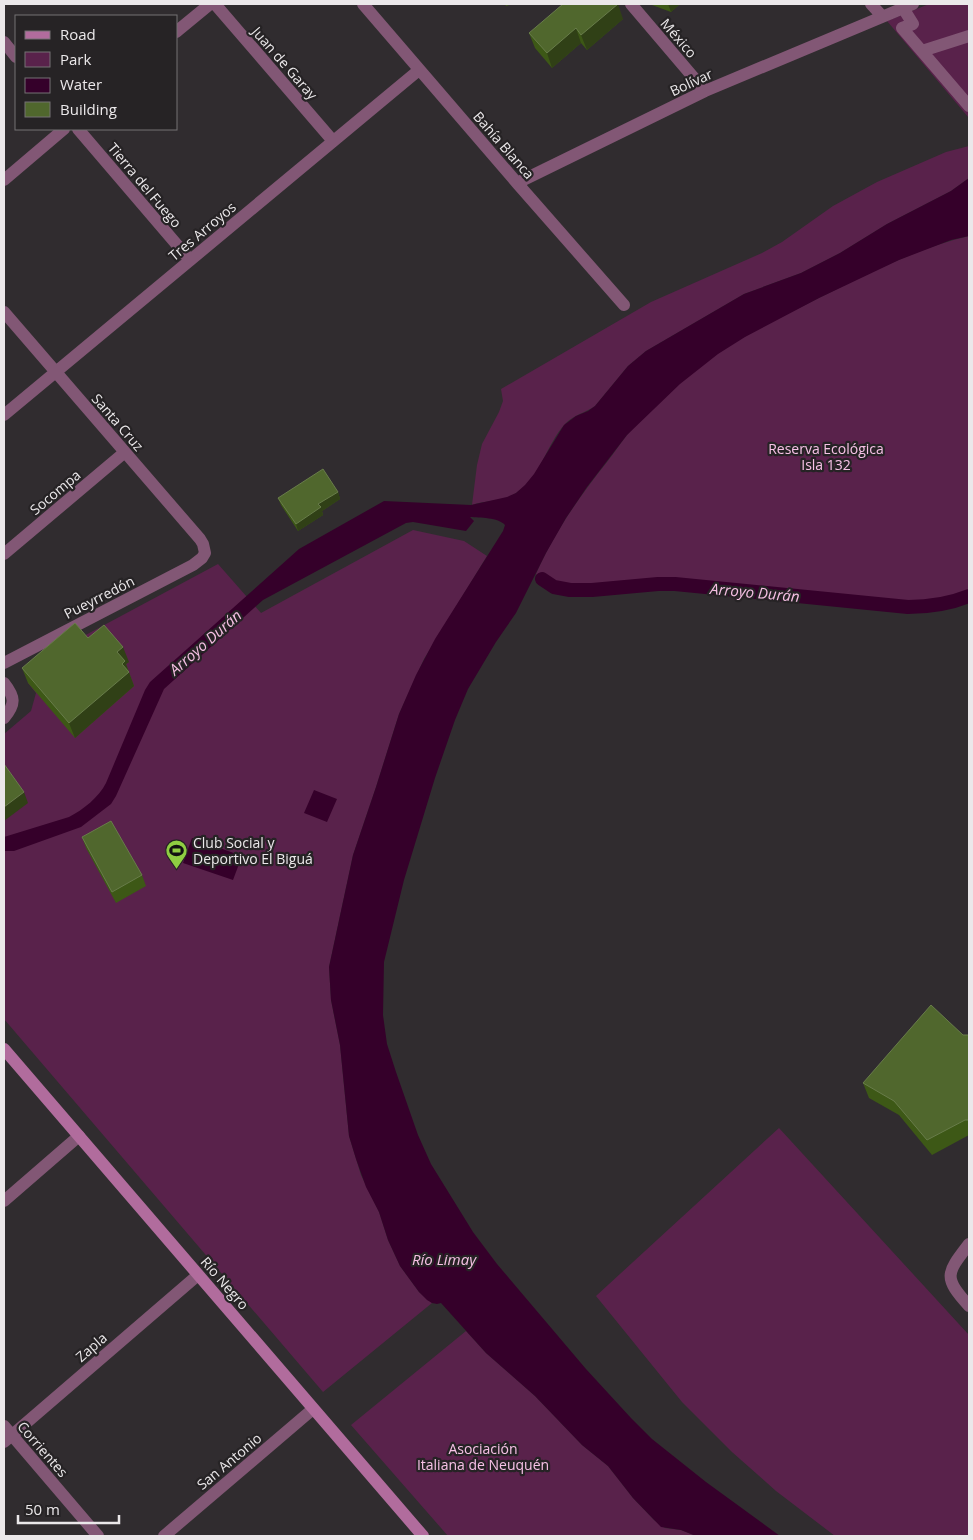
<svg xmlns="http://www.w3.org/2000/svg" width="973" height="1540" viewBox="0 0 973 1540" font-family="'Open Sans',sans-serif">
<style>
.green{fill:#59224b}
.water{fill:#35002a}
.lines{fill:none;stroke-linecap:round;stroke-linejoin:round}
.canal{stroke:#35002a;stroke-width:14}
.street{stroke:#825775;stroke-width:12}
.secondary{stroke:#b16c9d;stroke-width:12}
.wall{fill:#3d5816}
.shaded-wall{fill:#304016}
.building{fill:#50672d;stroke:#687c4a}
.labels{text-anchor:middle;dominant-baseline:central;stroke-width:4.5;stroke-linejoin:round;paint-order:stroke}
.street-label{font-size:14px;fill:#ebe8ea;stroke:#262325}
.park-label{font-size:14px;fill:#f7c1e6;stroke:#262325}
.poi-label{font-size:14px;fill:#ebe8ea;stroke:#262325;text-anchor:start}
.water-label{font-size:15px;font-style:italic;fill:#f6c0e4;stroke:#262325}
</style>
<rect width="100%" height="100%" fill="#302c2f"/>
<path class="green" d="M929,4H969V118L887,21Z
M969,146V178L951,191L887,224L840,253L801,273L744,294L646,351L628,366L595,406C585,413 573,415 565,424C546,445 541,477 516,493C503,502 486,500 472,505L477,465L482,444L499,412L503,401L501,389L651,302L762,253L782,242L833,206L877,182L946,152Z
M969,236V596C949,604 930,607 908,607L675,584C665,584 655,584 644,585C618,587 589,595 563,590C552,588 544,582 536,574C554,533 579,497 607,462C614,453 620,444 627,435C653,405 685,377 717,354C752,329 794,311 833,291C877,269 922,247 969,236Z
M413,530L464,541L487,556L424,659L399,714L376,787L353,855L329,967L331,1000L340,1045L349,1136L361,1175L379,1212L388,1240L400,1266L419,1292L432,1303L323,1392L4,1019V734L31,711L36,693L28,683L80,638L218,564L261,613Z
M779,1128L969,1335V1536H835L776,1491L732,1452L682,1402L596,1296Z
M466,1331L486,1353L535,1396L582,1445L608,1466L633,1498L654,1520L665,1528L681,1530L696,1536H448L351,1425Z"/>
<path class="water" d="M969,178V236L951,240L899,260L819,298L745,337L718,354L680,384L627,435L587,487L566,518L546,553L516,613L496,642L468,689L455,720L435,778L404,880L384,962L383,1015L387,1044L396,1072L418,1135L431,1164L473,1232L497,1264L586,1369L631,1418L652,1439L706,1482L780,1536H696L681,1530L661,1527L633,1498L608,1466L582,1445L535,1396L486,1353L441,1303L437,1304L432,1303L427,1300L419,1292L400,1266L388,1240L379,1212L366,1187L356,1159L349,1136L340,1045L331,1000L329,967L353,855L376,787L399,714L416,675L435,639L503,531L505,525C498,517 480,518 470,517L474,521L466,531L413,522L406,523L263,600L164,689L116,796L111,804L81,827L14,851H4V837L69,817C83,810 99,797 106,783L145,690L150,682L299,549L384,501L471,505L507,497L516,493L525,485L534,474L564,425L576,416L588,411L595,406L628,366L646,351L744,294L801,273L840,253L887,224L951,191Z
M314,790L337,799L327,822L304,813Z
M192,838L242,856L233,880L183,863Z"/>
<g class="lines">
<path class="canal" d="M542,579L554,587L570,590H592L658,584H675L908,607C930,607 949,604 969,596"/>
<path class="street" d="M215,4L333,141
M363,4L517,183L624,305
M631,4L705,91
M871,4L882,16
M903,8L913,24L902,28L969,106
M176,32L210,4
M4,42L16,57
M922,51L969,36
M78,129L190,260
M4,180L64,129
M517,183L705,91L913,4
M4,312L200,539L203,544L205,553L202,558L193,565L4,663
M4,415L419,70
M4,554L125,452
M4,683C15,697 16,704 4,718
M4,1201L79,1136
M969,1244C946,1274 943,1277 969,1306
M4,1426L98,1536
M4,1442L198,1275
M164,1536L313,1409"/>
<path class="secondary" d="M4,1049L423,1536"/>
</g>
<path class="wall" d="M505,4H512L506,6Z
M652,4H680L671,12L652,5Z
M623,19L587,50L581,43L552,68L535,48L529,33Z
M338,492L340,499L322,511L323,515L298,531L281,505L278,498Z
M88,638L129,662L126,664L134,686L75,738L28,683L22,668Z
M82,837L142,875L146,886L116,903L86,848Z
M963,1035H969V1135L932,1155L899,1115L869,1098L863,1083Z"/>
<path class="shaded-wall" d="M618,4L623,19L587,50L581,35Z
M668,4H680L671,12Z
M576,28L581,43L552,68L547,53Z
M338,492L340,499L322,511L323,515L298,531L296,524L318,504Z
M123,647L129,662L126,664L134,686L75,738L69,723L117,652Z
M24,792L28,803L4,821V807Z"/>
<path class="building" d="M563,4H618L581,35L576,28L547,53L529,33Z
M323,469L338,492L318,504L321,507L296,524L278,498Z
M75,623L88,638L104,625L123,647L117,652L125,661L122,664L129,672L69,723L22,668Z
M4,764L24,792L4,807Z
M111,821L142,875L112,892L82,837Z
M931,1005L963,1035H969V1120H965L927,1140L894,1101L863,1083Z"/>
<defs>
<symbol id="stadium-pin" viewBox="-11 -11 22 30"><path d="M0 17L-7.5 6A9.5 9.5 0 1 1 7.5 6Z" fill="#8fcd42" stroke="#262325"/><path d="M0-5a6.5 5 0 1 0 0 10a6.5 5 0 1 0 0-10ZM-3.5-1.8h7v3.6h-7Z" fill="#111"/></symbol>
</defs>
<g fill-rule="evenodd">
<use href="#stadium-pin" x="164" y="838" width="25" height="34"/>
</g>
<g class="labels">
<g class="street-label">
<text transform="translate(679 38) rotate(49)">México</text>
<text transform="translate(285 63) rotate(49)">Juan de Garay</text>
<text transform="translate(691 82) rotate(-25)">Bolívar</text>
<text transform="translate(504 145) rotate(49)">Bahía Blanca</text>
<text transform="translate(145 185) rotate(50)">Tierra del Fuego</text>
<text transform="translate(202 231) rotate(-40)">Tres Arroyos</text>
<text transform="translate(118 422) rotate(49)">Santa Cruz</text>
<text transform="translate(55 492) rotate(-40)">Socompa</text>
<text transform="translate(99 597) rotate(-27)">Pueyrredón</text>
<text transform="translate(225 1283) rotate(49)">Río Negro</text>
<text transform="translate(91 1347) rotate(-41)">Zapla</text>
<text transform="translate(43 1449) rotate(49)">Corrientes</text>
<text transform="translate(229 1461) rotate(-40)">San Antonio</text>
</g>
<g class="park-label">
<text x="826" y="448">Reserva Ecológica<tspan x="826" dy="16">Isla 132</tspan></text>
<text x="483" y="1448">Asociación<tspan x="483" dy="16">Italiana de Neuquén</tspan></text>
</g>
<g class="poi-label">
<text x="193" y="842">Club Social y<tspan x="193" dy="16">Deportivo El Biguá</tspan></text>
</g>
<g class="water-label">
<text transform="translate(755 592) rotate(5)">Arroyo Durán</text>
<text transform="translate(205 642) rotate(-41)">Arroyo Durán</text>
<text x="444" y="1259">Río Limay</text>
</g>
</g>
<rect width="973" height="1540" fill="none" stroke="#ebe8ea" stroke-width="10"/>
<rect x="15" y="15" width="162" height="115" fill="#262325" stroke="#757274"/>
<rect x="25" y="31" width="25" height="8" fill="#b16c9d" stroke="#757274"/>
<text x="60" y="40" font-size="15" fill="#ebe8ea">Road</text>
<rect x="25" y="52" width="25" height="15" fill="#59224b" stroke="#757274"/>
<text x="60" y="65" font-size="15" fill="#ebe8ea">Park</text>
<rect x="25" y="78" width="25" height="15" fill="#35002a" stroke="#757274"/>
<text x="60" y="90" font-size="15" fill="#ebe8ea">Water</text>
<rect x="25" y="102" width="25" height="15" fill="#50672d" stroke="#757274"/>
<text x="60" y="115" font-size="15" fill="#ebe8ea">Building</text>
<path d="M18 1515v8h101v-8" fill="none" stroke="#ebe8ea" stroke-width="2.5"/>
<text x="25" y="1515" font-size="15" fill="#ebe8ea" stroke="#262325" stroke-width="4" paint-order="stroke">50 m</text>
</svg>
